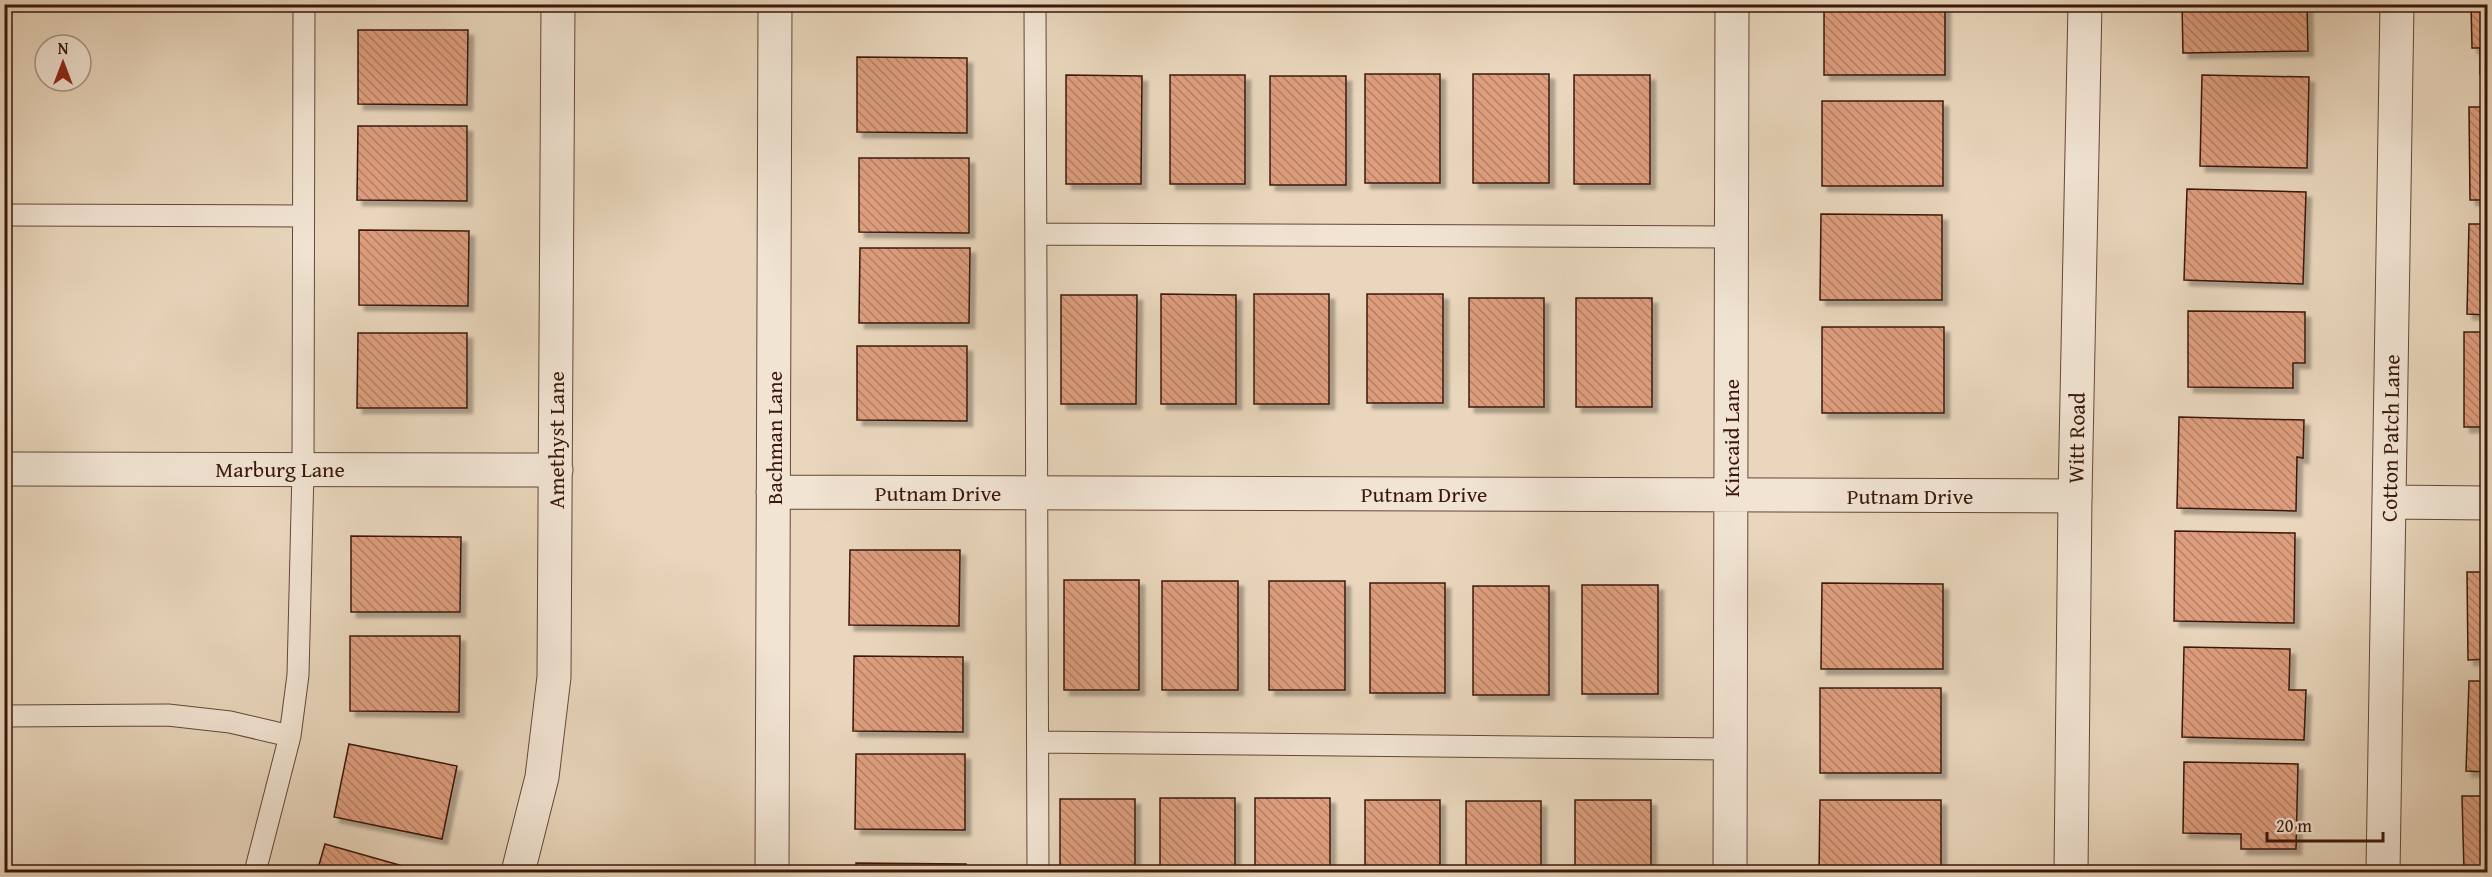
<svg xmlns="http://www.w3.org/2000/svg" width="2492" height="877" viewBox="0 0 2492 877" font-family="'Gentium Book Plus',serif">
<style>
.building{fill:url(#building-back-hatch);stroke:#3a170a;stroke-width:1.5;filter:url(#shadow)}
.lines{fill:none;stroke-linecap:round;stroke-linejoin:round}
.service-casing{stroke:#664736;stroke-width:23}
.minor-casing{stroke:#664736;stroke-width:35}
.tertiary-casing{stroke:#664736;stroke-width:35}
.service{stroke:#f1e4d3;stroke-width:21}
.minor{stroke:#f1e4d3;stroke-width:33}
.tertiary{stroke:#f1e4d3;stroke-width:33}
.labels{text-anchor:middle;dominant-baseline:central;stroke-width:4.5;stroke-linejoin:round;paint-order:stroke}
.street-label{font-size:22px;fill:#3a170a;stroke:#f1e4d3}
</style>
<defs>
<pattern id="building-back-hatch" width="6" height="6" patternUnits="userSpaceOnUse" patternTransform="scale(1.5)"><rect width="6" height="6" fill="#de9e7e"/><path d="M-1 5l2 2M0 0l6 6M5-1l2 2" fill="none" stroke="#b58065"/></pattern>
<filter id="shadow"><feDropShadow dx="5.5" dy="5.5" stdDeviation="1.5" flood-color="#0004"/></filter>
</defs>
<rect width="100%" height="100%" fill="#e9d6bc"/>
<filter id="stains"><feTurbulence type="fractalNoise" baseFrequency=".00333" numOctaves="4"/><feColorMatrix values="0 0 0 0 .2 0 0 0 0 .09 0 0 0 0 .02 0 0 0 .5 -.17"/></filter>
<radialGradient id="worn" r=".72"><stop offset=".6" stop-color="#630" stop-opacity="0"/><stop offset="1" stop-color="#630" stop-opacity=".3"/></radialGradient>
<path class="building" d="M1824,4H1945V75H1824Z
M2182,4H2307L2308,51L2183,53Z
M2471,4H2488V74H2480V48H2472Z
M358,30H468L467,105L358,104Z
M857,57L967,58V133L857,132Z
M1365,74H1440V183H1365Z
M1473,74H1549V183H1473Z
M1066,75L1142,76L1141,184H1066Z
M1170,75H1245V184H1170Z
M1574,75H1650V184H1574Z
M2202,75L2309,77L2307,168L2200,166Z
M1270,76H1346V185H1270Z
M1822,101H1943V186H1822Z
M2469,107H2488V200H2470Z
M358,126H467V201L357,200Z
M859,158H969V233L859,232Z
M2187,189L2306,192L2303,284L2184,280Z
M1821,214L1942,215V300H1820Z
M2469,224H2488V315L2467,314Z
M359,230L469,231L468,306L359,305Z
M860,248H970L969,323H859Z
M1161,294L1236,295V404H1161Z
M1254,294H1329V404H1254Z
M1367,294H1443V403H1367Z
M1061,295H1137L1136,404H1061Z
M1469,298H1544V407H1469Z
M1576,298H1652V407H1576Z
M2188,311L2305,312V363H2293V388L2188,387Z
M1822,327H1944V413H1822Z
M2464,332H2488V427H2464Z
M358,333H467V408H357Z
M857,346H967V421L857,420Z
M2179,417L2304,420L2303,458L2297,457L2296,511L2177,508Z
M2175,531L2295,533L2294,623L2174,621Z
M351,536L461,537L460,612H351Z
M850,550H960L959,626L849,625Z
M2467,572H2488V659L2468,660Z
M1064,580H1139V690H1064Z
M1162,581H1238V690H1162Z
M1269,581H1345V690H1269Z
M1370,583H1445V693H1370Z
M1822,583L1943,584V669H1821Z
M1582,585H1658V694H1582Z
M1473,586H1549V695H1473Z
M350,636H460L459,712L350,711Z
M2184,647L2290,649L2289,690H2306L2304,740L2182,737Z
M854,656L963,657V732L853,731Z
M2469,681H2488V772L2466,771Z
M1820,688H1941V773H1820Z
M349,744L457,766L442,839L334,817Z
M856,754H965V830L855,829Z
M2184,762L2298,764L2296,849H2241V834L2183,833Z
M2462,796H2488V872H2464Z
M1160,798H1235V872H1160Z
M1255,798H1330V872H1255Z
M1060,799H1135V872H1060Z
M1365,800H1440V872H1365Z
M1575,800H1651V872H1575Z
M1820,800H1941V872H1819Z
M1466,801H1541V872H1466Z
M325,844L424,872H317Z
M856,863L966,864V872H856Z"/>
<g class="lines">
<defs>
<path id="service" d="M1035,4L1038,872
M4,215L302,216
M1036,234L1731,237
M4,716L168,715L230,722L290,736
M1038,742L1730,749
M255,872L290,736L298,675L303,470L304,4"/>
<path id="minor" d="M4,469L556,470
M773,492L2075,496
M2389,502L2488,503
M518,872L542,777L554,677L558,4
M772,872L775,4
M1730,872L1732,4
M2383,872L2397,4"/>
<path id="tertiary" d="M2071,872L2075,496L2085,4"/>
</defs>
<use href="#service" class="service-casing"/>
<use href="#minor" class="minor-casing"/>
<use href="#tertiary" class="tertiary-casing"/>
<use href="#service" class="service"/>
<use href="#minor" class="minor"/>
<use href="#tertiary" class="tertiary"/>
</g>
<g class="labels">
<g class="street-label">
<text transform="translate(774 438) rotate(-90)">Bachman Lane</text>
<text transform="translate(1731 438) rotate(-90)">Kincaid Lane</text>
<text transform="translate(2076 438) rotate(-89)">Witt Road</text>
<text transform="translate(2390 438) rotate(-89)">Cotton Patch Lane</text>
<text transform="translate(556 440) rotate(-90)">Amethyst Lane</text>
<text x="280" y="469">Marburg Lane</text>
<text x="938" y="493">Putnam Drive</text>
<text x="1424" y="494">Putnam Drive</text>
<text x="1910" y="496">Putnam Drive</text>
</g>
</g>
<rect width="2492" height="877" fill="none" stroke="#e9d6bc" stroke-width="24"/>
<rect x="6" y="6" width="2480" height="865" fill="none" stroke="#3a170a" stroke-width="3"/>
<rect x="12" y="12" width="2468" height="853" fill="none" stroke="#3a170a" stroke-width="1.5"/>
<g transform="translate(63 63)"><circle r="28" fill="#f1e4d3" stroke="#a89283" stroke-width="1.5"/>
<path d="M0-4.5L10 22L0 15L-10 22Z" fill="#8f2418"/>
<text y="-9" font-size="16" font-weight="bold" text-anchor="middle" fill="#3a170a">N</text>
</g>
<path d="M2267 832v9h116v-9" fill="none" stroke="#3a170a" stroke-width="3"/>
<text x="2276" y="832" font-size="18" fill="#3a170a" stroke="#f1e4d3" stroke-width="4.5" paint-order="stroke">20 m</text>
<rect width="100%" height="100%" filter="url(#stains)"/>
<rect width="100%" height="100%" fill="url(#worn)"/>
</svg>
